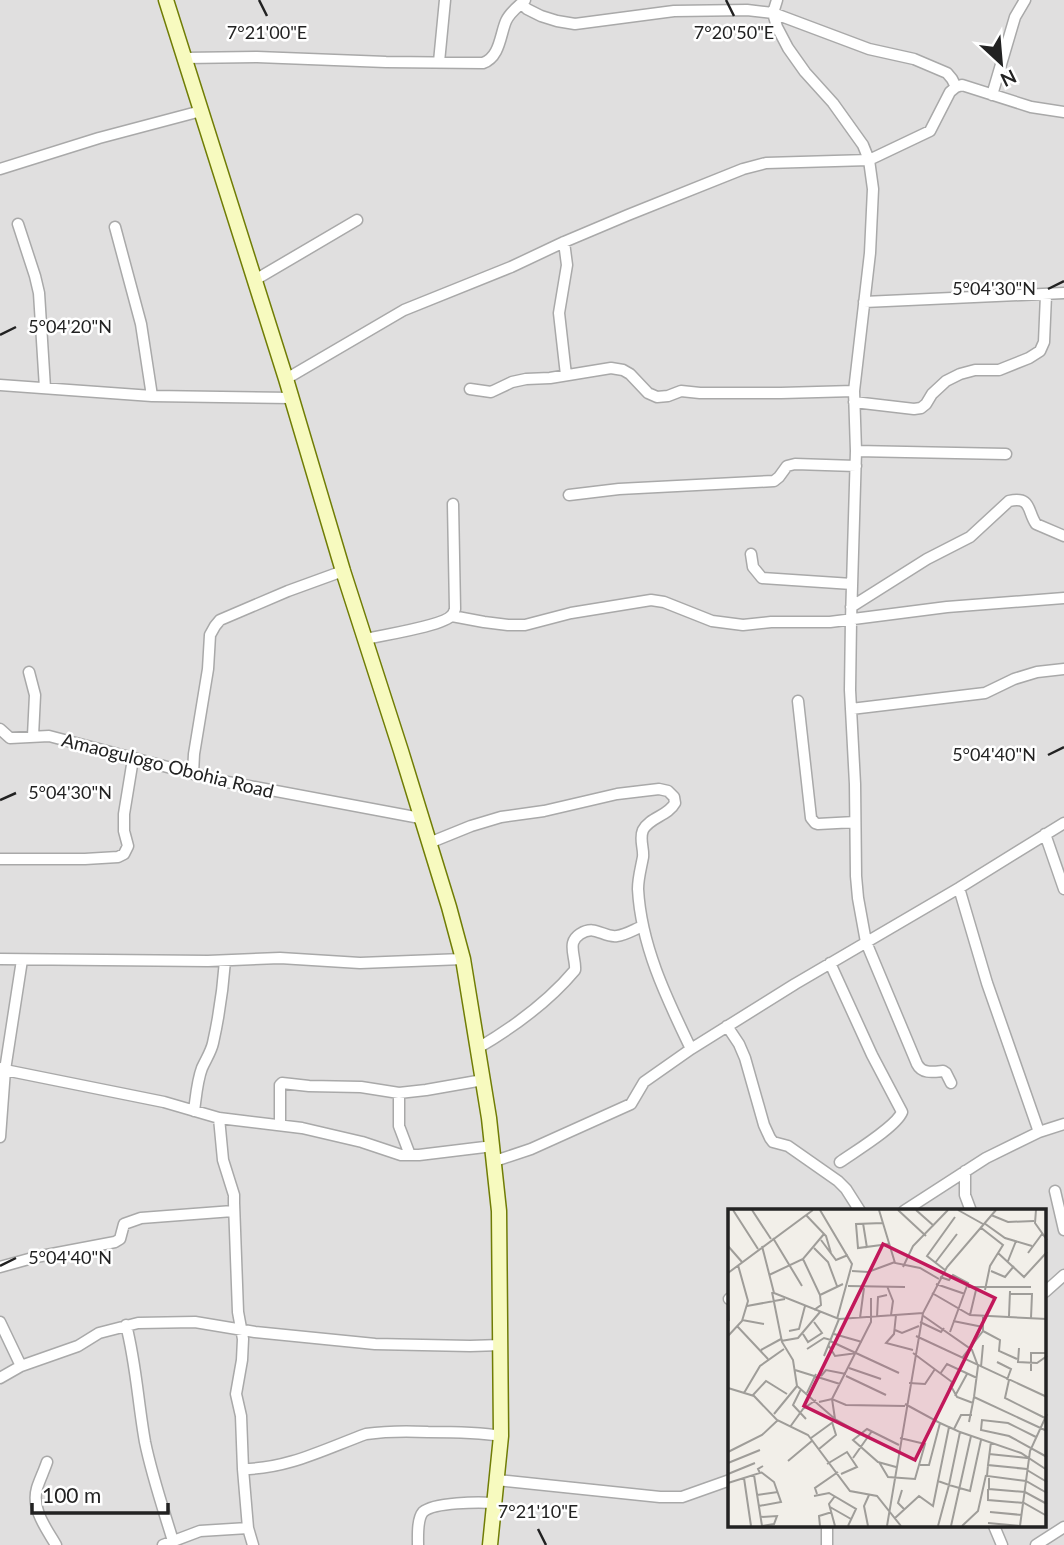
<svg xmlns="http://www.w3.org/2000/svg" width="1064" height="1545" viewBox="0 0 1064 1545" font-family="Lato,sans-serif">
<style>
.residential{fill:#e0dfdf;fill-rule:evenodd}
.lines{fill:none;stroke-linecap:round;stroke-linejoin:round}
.street-casing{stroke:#a9a9a9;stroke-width:13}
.secondary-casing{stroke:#707d05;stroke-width:17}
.street{stroke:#fff;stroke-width:10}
.secondary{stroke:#f7fabf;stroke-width:14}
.ticks{fill:none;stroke:#222;stroke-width:2.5}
.labels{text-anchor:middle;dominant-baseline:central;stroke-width:5;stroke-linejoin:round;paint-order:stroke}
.street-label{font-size:19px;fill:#222;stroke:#fff}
.inset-road{fill:none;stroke:#9f9d99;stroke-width:2}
.view{fill:#c2185b;fill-opacity:0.15;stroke:#c2185b;stroke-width:3.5}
.inset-edge{fill:none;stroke:#222;stroke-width:3.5}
.ticks-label{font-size:18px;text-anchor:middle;fill:#222;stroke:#fff;stroke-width:5;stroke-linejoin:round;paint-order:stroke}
</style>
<rect width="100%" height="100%" fill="#f2efe9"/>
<path class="residential" d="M0,0H1064V1545H0ZM730,1211H1045V1526H730Z"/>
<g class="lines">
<defs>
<path id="street" d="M777,0L773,13L777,27L788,48L805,72L833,103L863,145L869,160L873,189L870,253L854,391L856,451L851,620L850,690L855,784L856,876L858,898L866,942L917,1064C922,1074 933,1072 943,1071L946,1073L951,1083
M523,2L524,6L527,9L541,16L557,21L575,24L674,11L747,10L773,13L869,49L914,59L947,73L952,79L956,87
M184,58L257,57L386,62L483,63C500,57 500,35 506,21C510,12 518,7 525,0
M439,62L445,0
M992,95L1015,17L1025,0
M0,169L99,138L201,111
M18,224L35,276L39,293L45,388
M115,227L141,324L152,396
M564,242L567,265L559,313L566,375
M255,280L357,220
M864,302L1064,293
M286,379L404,310L511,267L564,242L628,215L743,169L766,163L869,160L930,131L950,92L956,87L962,85L1031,107L1064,112
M0,385L152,396L292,398
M470,389L491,392L512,382L526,379L550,378L611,368L623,370L630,374L648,393L657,397L668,396L681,391L700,393H781L854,391
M854,402L914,409L921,408L926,404L932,394L946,381L960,374L975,370H999L1029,358L1040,351L1044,342L1046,295
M856,451L1006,454
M569,495L619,489L774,481L779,477L787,466L795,464L856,466
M751,554L753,567L762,578L852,584
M851,607L927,559L970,537L1009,501C1032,496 1027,511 1036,524L1064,536
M452,616L484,622L508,625H525L571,613L651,600L664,602L712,621L743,625L771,622H830L947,607L1064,598
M366,639C382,635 444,626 452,615C454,613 454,611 455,609L453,504
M29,672L35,695L33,736
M798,701L811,818L815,823L818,824L855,822
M851,709L985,693L1014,679L1037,672L1064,669
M0,729L10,738L49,736L217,780L420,818
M193,774L194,754L208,669L210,635L215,626L220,620L288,591L343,571
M1045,834L1064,889
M429,843L471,826L501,817L544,811L617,794L659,789L668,791L674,797L675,803C668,816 650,817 643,830C639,839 644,848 643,857C641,868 638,878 638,889C641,946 667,999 691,1049
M0,859H85L118,857L124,854L128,846L124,831V814L133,759
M959,888L987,983L1039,1132
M0,959L208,961L280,958L360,963L463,959
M830,963L872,1055L902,1112C896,1127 854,1152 840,1162
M727,1026L739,1044L745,1058L764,1125L770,1138L773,1142L788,1146L838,1181L846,1189L860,1211
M478,1048C512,1028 550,1000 575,970C576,962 571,951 573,943C574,939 577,936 580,934C596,924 603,938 617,936C626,935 635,929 643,926
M0,1068L5,1070L164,1102L219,1118L302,1128L362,1142L401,1155H419L493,1146
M399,1093V1126L410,1155
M194,1111C196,1097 197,1081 202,1068C206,1059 211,1052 213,1043C219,1016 223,988 225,961
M219,1118L223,1160L234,1195V1203L238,1312L243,1339L242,1360L236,1394L241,1416L243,1469L248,1528L253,1545
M280,1125V1085L282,1083L309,1086L361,1087L399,1093L426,1090L483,1080
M0,1137L5,1070L22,960
M495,1161L531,1149L631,1104L644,1082L691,1049L795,984L959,888L1064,823
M965,1171V1195L971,1211
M1055,1191L1064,1230
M904,1211L986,1158L1039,1132L1064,1124
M0,1267L36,1257L115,1242L120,1239L124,1224L141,1218L233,1211
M1045,1292L1064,1275
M729,1299L730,1298
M0,1322L21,1366
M126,1325C136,1363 138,1403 145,1442C152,1476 163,1508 173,1541
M0,1378L21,1366L78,1346L99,1333L138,1323L195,1322L255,1332L375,1344L470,1346L501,1345
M47,1462C44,1471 40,1479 37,1488C31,1509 46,1528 56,1545
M243,1469C287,1469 325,1449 366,1434C387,1431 407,1431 428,1432C452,1432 477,1432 501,1436
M497,1480L660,1497H682L730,1480
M994,1526L1002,1545
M163,1545L200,1531L248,1528
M418,1545C418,1536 417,1519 423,1512C434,1502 479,1502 494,1503
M827,1545V1526
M1036,1545L1064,1527"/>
<path id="secondary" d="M166,0L286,379L343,571L401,751L449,907L463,959L489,1118L499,1211L501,1436L490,1545"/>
</defs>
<use href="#street" class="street-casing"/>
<use href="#secondary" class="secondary-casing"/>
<use href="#street" class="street"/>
<use href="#secondary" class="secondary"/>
</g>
<path class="ticks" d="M259,0L267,16M726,0L734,16M1048,289L1064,281M0,335L16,327M1048,755L1064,747M0,800L16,793M0,1266L16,1258M538,1529L546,1545"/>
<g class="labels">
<g class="street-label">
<text transform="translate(168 765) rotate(14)">Amaogulogo Obohia Road</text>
</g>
</g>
<g transform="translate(728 1209)">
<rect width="318" height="318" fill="#f2efe9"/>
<path class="inset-road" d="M5,1L30,40M24,1L43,30M92,1L124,55L109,110M151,1L167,54L192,59L211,70M170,1L198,27M188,1L206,17M230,1L255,15M308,1L307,14L319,31M78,6L98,27L103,44M263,6L280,13L306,12M135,14L139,39M155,14L128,15L130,39L161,35M256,14L277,29L304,37M252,18L275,36L262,57L257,81M45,29L74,77M93,31L108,51L120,46M0,37L14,53M34,37L46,84L111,110L195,104M86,39L100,53L109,77M270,44L296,68L319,43M300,44L314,25M75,50L92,86L93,96L86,101M280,52L288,32M207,54L229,25M175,58L185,37L220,1M217,61L199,47L227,8M124,62L140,63L167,53M263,62L277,68L286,57M0,64L85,1M41,66L75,50L96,25M212,68L221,71L225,66L240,74L222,123M208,75L237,85M120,77L177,78M159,77L165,92L163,106M240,78H303M0,79L1,112M44,83L54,133L65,151L69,177L107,210L132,224M204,84L242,106L319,110M281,85H304L303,109M92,86L115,75M19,97L57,90M168,106L166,125L158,134L185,141M194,106L244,141L250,157L246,188M242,106L248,81M281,107L282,82M149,108L150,88L159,86M132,109L136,79M14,111L36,115M225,112L255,118M192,113L213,123L216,119M9,117L40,150M167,121L174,124L191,117M61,122L71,120L77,97M255,122L272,131L271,142L289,150M75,125L80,133L94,124L86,113M106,125L134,133M0,127L14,112L20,92L10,56M188,127L319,188M53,132L70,129L92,103M102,132L171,164M101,137L107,147L129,144M291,139L290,153L309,154L319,147M79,140L96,129L103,131M33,141L53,130M185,144L224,173L219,187M96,147L111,110M234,149L255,122V107M269,153L283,160L279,171M253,158L255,136M121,159L153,170M67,161L112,175M303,162V144H319M212,165L219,155L249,169M93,167L98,161L118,165M118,167L158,186M281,171L277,189L317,209M181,174L197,175L207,160M0,179L26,187L49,211L80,226L122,282L149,287L173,317M224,179L229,188L245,194M73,180L65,196L78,210M16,184L32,157L56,140M79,184L88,165M25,186L38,172L59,185M227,187L239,165M91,193L104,190L118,196L177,197M177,195L212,214L201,256H192M46,205L69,177M107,210L104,190L143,113V89M241,213L246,188L319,222M212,214L221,218L210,272L221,276L232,223L221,218M62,218L75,200L88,191M226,220L233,206H244M232,223L293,244L319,261M308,228L280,214L254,211L253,221L281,227L319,248M83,229L105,213M263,233L260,256L299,260M91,240L108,226L104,213M0,243L34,226L50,211M261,245L299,249M125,249L144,222M60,252L85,231M151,253L160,268L187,270L197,235L172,229M0,254L32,241M99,255L119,243L129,258L113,265M260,256L259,267L298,272L319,284M168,258L150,253L125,231L139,220L171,236M299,261L319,273M0,265L27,254M26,266L34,317M261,267V280L297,283L319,295M16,269L23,317M0,274L32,264L30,260L35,257M260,280V291L296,294L319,307M174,281L170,294L177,301M89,285L87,279L110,263M29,286L50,283M86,287L101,284L128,300L120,317M31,297L53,293L46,273L33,263M102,298L123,310M262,303L294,306M32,308L49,307L46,315L34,317M167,309L191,287L205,297L210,272M260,314L292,317M92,317L91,307L104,303M107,317L101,295L107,287M140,317L136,297L141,286M159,317L195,104L219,58L268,1M210,317L221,276L242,282L253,231M223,317L243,227M234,317L250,302L258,266M292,317L302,242L319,205"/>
<path class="view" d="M155,35L267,89L187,251L76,197Z"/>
<rect width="318" height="318" class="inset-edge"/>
</g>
<g class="ticks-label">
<text x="267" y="39">7°21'00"E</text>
<text x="734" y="39">7°20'50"E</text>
<text x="994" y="295">5°04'30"N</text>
<text x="70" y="333">5°04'20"N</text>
<text x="994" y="761">5°04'40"N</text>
<text x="70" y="799">5°04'30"N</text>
<text x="70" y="1264">5°04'40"N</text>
<text x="538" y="1518">7°21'10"E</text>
</g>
<g transform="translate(1001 63) rotate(154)" stroke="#ffffff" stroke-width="5" paint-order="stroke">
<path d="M0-5L12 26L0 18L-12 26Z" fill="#222222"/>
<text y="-10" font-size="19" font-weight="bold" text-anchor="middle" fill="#222222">N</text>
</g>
<path d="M32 1503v10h136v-10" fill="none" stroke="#222222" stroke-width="3.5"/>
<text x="42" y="1503" font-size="21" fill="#222222" stroke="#ffffff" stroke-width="5" paint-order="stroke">100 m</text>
</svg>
